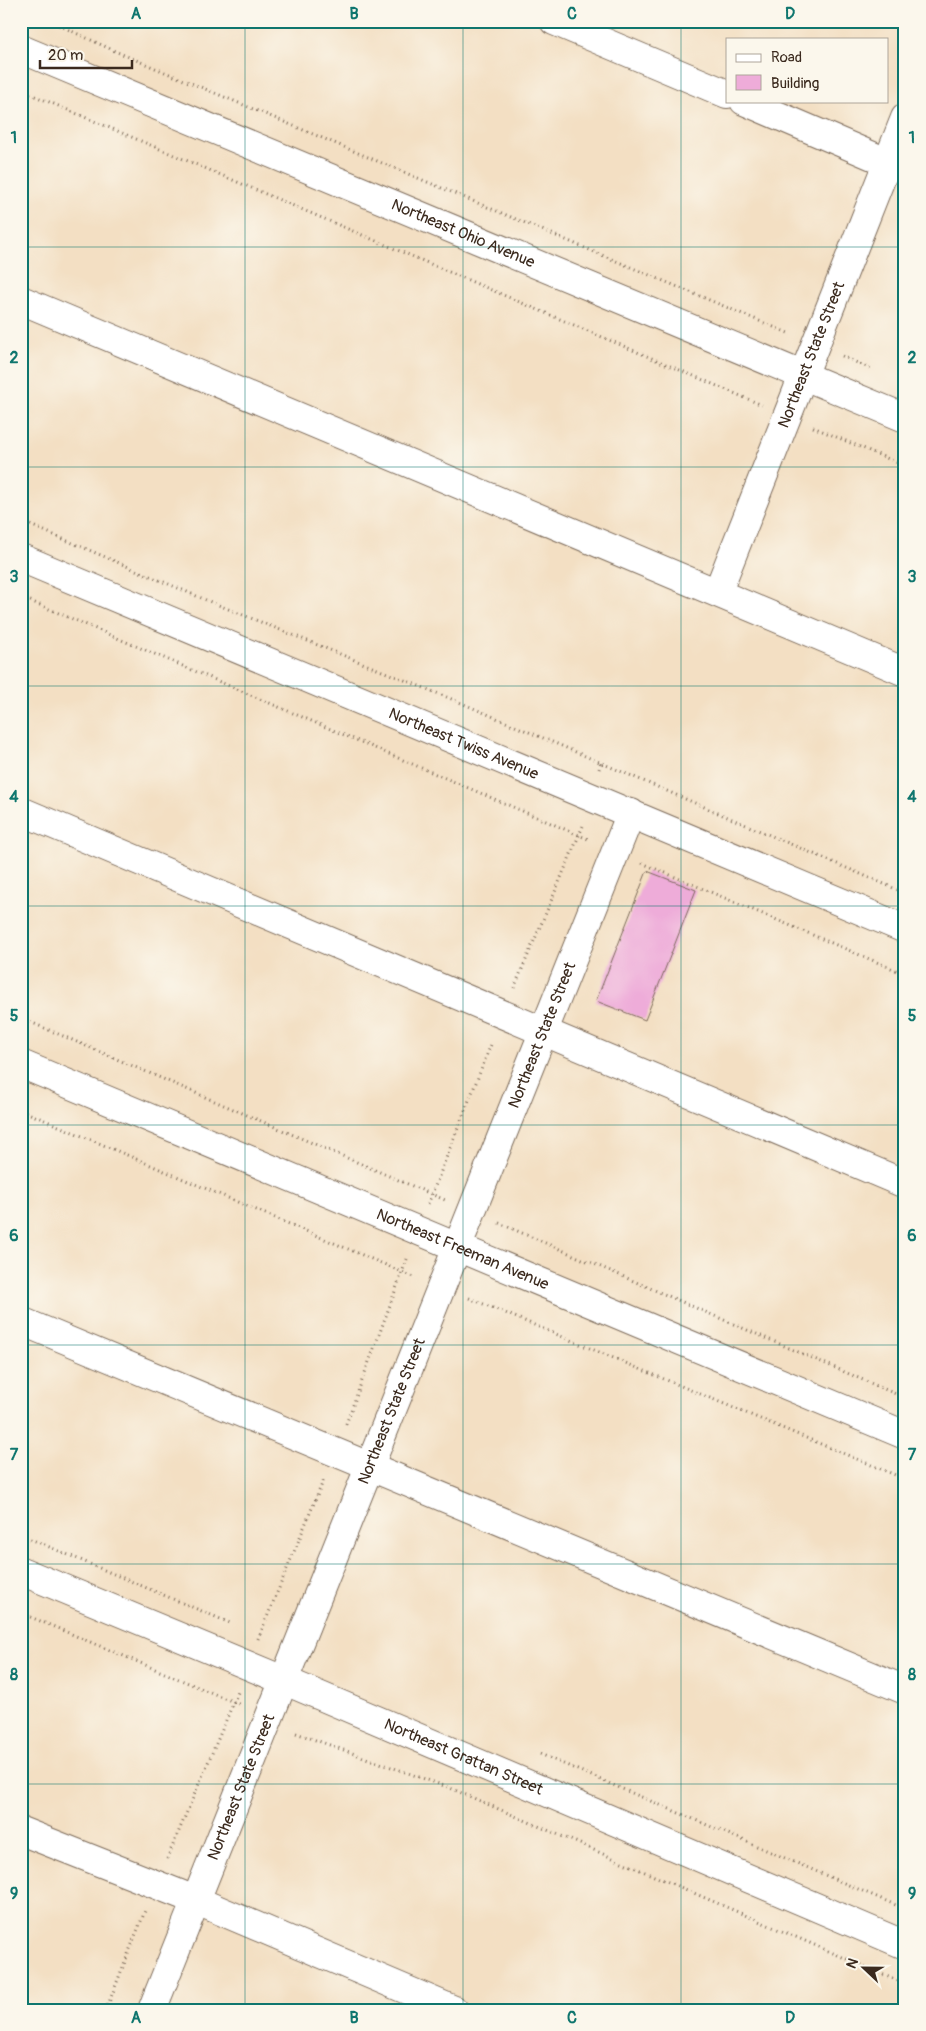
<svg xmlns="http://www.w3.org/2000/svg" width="926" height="2031" viewBox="0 0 926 2031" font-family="Pangolin,sans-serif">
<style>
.building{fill:#eeacd9}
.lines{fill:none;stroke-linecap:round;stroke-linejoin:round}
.minor-casing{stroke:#7b6958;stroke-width:30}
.path{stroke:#7b6958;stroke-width:3;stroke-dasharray:1 4;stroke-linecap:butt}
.minor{stroke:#fff;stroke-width:28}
.grid{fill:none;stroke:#0f766e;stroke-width:1;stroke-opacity:0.55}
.labels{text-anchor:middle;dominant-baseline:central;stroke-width:5;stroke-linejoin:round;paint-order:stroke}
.street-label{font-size:16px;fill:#3b2a1e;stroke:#fbf7ec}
.neatline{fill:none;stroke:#0f766e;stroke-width:2}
.grid-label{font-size:16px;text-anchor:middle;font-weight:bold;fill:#0f766e}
</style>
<rect width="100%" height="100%" fill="#fbf7ec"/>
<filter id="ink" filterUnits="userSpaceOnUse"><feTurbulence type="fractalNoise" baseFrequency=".02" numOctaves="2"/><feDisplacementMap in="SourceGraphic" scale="10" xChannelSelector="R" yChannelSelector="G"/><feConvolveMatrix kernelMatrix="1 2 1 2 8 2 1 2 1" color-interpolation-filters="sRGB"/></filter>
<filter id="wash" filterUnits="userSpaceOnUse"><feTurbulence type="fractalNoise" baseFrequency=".0096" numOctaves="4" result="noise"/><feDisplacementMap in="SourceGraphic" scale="20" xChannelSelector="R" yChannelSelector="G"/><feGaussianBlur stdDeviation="1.12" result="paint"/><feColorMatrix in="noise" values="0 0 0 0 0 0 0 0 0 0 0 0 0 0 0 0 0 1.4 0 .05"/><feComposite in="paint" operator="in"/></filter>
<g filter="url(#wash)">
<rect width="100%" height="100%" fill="#f3dfc3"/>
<g id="blocks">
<path class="building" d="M647,871L696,890L645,1020L596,1001Z"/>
</g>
</g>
<g filter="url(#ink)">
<use href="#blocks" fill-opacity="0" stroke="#7b6958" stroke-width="1"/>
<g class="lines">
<defs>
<g id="minor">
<path d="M554,21L727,94"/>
<path id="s1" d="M21,49L905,418"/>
<path d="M744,101L903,169"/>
<path d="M21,300L905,672"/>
<path id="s2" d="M21,558L905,929"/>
<path id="s3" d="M718,591L905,118"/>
<path d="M21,811L905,1184"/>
<path id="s4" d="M21,1064L905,1435"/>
<path d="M21,1321L905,1690"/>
<path id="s5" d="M21,1571L283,1680L905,1945"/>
<path d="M21,1831L195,1900L454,2010"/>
<path id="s6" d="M152,2010L631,813"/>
</g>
</defs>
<use href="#minor" class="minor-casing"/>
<path class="path" d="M50,21L117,52L788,333
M21,90L762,405
M842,356L871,369
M813,427L905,466
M21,521L206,600L459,702L905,893
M21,597L588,839
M599,769L601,762
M642,863L905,974
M514,988L583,826
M21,1018L445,1200
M21,1110L414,1277
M428,1204L492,1042
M499,1223L905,1398
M469,1298L905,1479
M346,1424L407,1259
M21,1535L230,1623
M21,1613L241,1705
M258,1639L324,1479
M296,1733L450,1788L905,1984
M540,1754L905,1909
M167,1859L238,1692
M106,2010L145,1911"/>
<use href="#minor" class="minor"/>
</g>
</g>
<path class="grid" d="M245,21V2010M463,21V2010M681,21V2010M21,247H905M21,467H905M21,686H905M21,906H905M21,1125H905M21,1345H905M21,1564H905M21,1784H905"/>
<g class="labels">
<g class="street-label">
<text stroke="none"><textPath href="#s1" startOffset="479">Northeast Ohio Avenue</textPath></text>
<text stroke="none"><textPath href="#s3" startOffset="254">Northeast State Street</textPath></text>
<text stroke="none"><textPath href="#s2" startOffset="480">Northeast Twiss Avenue</textPath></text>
<text stroke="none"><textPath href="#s6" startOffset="1050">Northeast State Street</textPath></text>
<text stroke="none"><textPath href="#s4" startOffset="479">Northeast Freeman Avenue</textPath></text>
<text stroke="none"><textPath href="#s6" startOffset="645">Northeast State Street</textPath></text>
<text stroke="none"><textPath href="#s5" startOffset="480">Northeast Grattan Street</textPath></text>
<text stroke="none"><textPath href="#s6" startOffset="240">Northeast State Street</textPath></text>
</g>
</g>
<rect width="926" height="2031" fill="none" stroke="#fbf7ec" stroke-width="55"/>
<rect x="726" y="38" width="162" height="65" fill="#fbf7ec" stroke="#aea59a"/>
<rect x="736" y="54" width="25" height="8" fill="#ffffff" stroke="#aea59a"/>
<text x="771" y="62" font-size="15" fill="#3b2a1e">Road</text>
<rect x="736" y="75" width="25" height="15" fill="#eeacd9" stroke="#aea59a"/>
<text x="771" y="88" font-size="15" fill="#3b2a1e">Building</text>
<g transform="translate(864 1968) rotate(292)" stroke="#fbf7ec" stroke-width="4" paint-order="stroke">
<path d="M0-4L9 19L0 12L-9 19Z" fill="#3b2a1e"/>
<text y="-8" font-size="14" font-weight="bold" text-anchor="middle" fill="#3b2a1e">N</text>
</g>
<path d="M40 60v8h92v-8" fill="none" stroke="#3b2a1e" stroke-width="2.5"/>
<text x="48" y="60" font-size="15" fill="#3b2a1e" stroke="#fbf7ec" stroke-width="4" paint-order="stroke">20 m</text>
<rect x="28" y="28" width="870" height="1976" class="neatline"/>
<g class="grid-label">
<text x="136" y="19">A</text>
<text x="354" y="19">B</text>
<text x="572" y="19">C</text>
<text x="790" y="19">D</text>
<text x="14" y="143">1</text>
<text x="912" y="143">1</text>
<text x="14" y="363">2</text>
<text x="912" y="363">2</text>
<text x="14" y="582">3</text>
<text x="912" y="582">3</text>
<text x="14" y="802">4</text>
<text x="912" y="802">4</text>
<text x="14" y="1021">5</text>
<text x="912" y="1021">5</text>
<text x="14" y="1241">6</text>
<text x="912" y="1241">6</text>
<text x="14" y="1460">7</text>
<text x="912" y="1460">7</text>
<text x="14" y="1680">8</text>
<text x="912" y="1680">8</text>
<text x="14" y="1899">9</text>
<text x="912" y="1899">9</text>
<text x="136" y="2023">A</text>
<text x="354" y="2023">B</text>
<text x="572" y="2023">C</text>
<text x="790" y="2023">D</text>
</g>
</svg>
